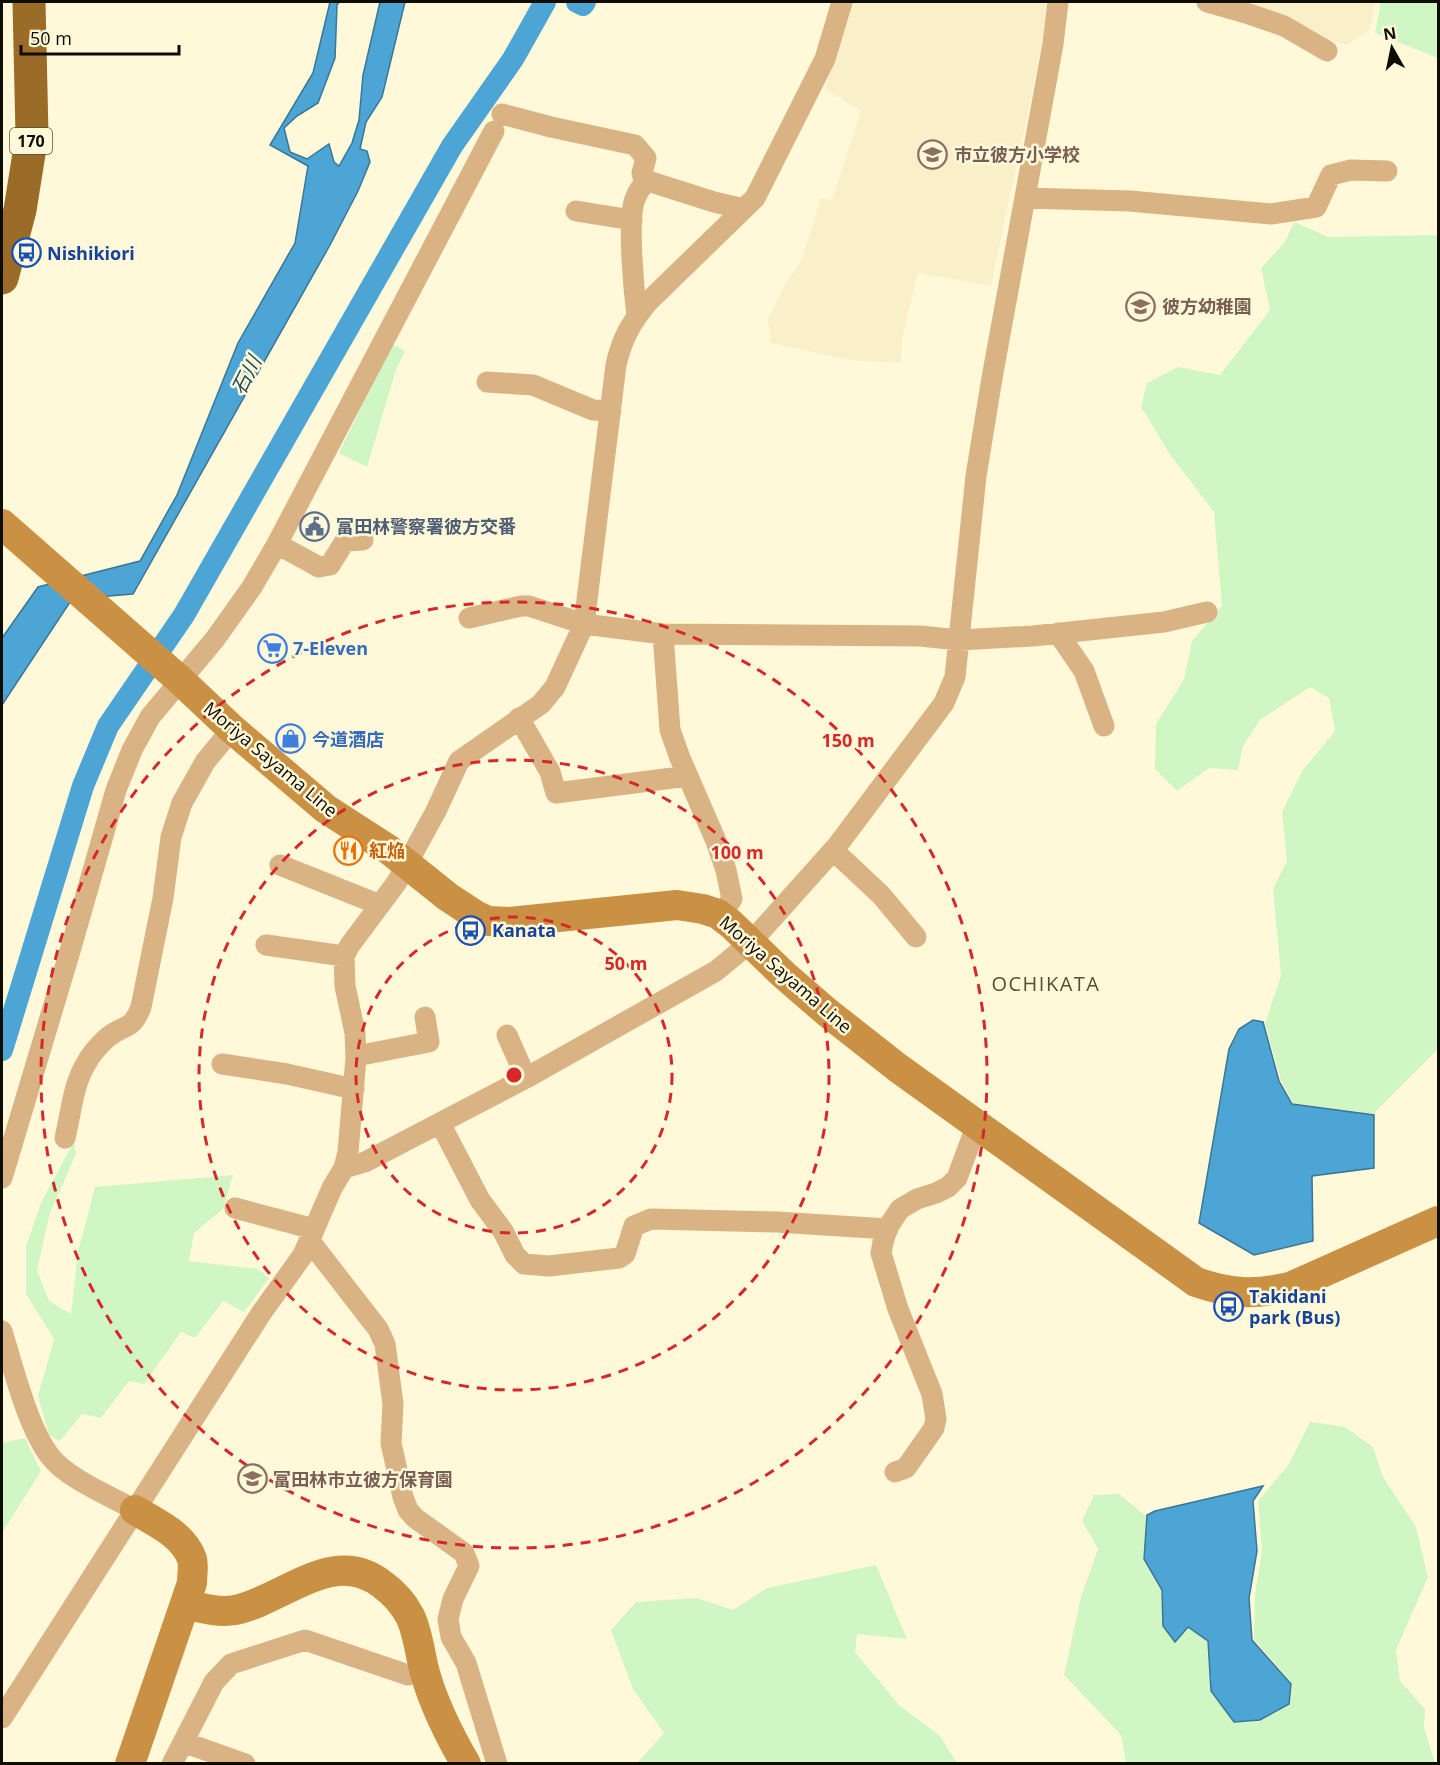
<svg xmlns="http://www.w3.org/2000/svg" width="1440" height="1765" viewBox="0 0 1440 1765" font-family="'Open Sans','Noto Sans JP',sans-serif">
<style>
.built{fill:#f9f0c9}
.green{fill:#d0f6c3}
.water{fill:#4ca5d5;stroke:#397796;stroke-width:1.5}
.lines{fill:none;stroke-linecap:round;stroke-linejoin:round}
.canal{stroke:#4ca5d5;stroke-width:22}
.street{stroke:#dab384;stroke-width:21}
.secondary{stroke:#ca9044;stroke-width:30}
.highway{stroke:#9b6b28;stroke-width:33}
.ring{fill:none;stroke:#d62828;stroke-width:3;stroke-dasharray:10 8}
.labels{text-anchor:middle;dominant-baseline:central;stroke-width:5;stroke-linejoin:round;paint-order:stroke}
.shield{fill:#fff8d9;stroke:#565343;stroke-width:1.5}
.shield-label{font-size:16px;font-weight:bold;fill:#0e0c03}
.education-label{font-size:18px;font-weight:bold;fill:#785e54;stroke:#fff8d9;text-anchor:start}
.transit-label{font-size:18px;font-weight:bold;fill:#164399;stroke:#fff8d9;text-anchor:start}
.service-label{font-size:18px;font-weight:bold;fill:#4e5e75;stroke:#fff8d9;text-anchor:start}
.shop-label{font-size:18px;font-weight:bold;fill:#366cbe;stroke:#fff8d9;text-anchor:start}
.street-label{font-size:18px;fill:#0e0c03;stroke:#fff8d9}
.food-label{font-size:18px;font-weight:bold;fill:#c56008;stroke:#fff8d9;text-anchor:start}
.water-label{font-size:20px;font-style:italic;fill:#23495e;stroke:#fff8d9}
.neighbourhood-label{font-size:20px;letter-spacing:1.5px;fill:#565035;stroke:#fff8d9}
.centre{fill:#d62828;stroke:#fff8d9;stroke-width:3}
.ring-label{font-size:18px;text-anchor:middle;font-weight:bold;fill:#d62828;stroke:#fff8d9;stroke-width:5;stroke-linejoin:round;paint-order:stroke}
</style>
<rect width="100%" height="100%" fill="#fff8d9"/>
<path class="built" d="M849,2H1048L1044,35L991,286L918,273L902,338L901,363L849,360L771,343L768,319L786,283L801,262L821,198L832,200L861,111L825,89Z
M1225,2H1375L1370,30L1346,45Z"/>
<path class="green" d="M1381,2H1438V58L1375,33Z
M1294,222L1328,237L1438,235V1049L1373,1114L1293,1103L1281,1080L1265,1023L1281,976L1273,889L1287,861L1282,812L1302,771L1335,731L1329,698L1310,687L1260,720L1243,746L1238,770L1209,768L1177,791L1155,769L1156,724L1184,679L1192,641L1222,606L1214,512L1169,453L1141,407L1147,383L1178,367L1220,375L1270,310L1261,268L1285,242Z
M392,344L405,351L396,370L367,467L339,453Z
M74,1141L76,1154L50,1213L37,1270L49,1301L71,1314L78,1252L95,1187L233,1175L223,1209L194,1233L189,1261L258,1269L269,1278L244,1312L223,1301L195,1338L181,1332L144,1384L129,1381L101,1418L82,1414L60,1441L49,1435L38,1396L54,1339L26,1294V1246L41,1203Z
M1310,1422L1345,1427L1373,1447L1383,1477L1416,1527L1428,1577L1396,1650L1400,1681L1425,1709L1424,1727L1435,1763H1126L1121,1735L1064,1675L1081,1597L1098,1549L1082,1521L1094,1495L1119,1494L1146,1516L1143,1560L1161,1591L1163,1626L1175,1643L1188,1627L1207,1641L1210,1691L1234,1722L1261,1721L1290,1704L1292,1684L1254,1639L1255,1595L1262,1550L1258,1501L1289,1464Z
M25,1438L41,1471L2,1533V1443Z
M876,1565L907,1639L857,1634L855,1652L899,1705L940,1736L957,1763H637L664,1733L633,1689L611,1630L636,1602L697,1598L733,1610L767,1588Z"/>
<path class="water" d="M330,2H339L337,5L335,58L318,103L297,116L284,128L290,152L307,159L329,144L334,162L339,166L352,143L359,120L363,75L380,2H405L382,97L366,122L360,149L367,151L370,162L358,191L330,245L133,594L72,599L2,705V638L38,587L140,561L177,495L238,343L295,243L308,166L270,145L313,73Z
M1253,1020L1263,1022L1279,1081L1292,1104L1374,1115V1168L1312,1176L1313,1241L1254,1255L1199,1223L1229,1049L1239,1029Z
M1263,1486L1253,1501L1257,1551L1249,1598L1252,1640L1291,1684L1289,1704L1260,1720L1234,1722L1211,1691L1208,1641L1188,1627L1175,1642L1163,1626L1162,1590L1144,1559L1147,1515L1155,1511Z"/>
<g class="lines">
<path class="canal" d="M577,2L583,5L585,2
M2,1050L83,786L108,726L184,615L452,146L513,59L545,2"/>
<path class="street" d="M1207,2L1249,14L1284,26L1327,51
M502,114L551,127L635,145L646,158L642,173L645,183
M645,183L648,181L714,202L744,209
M1025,198L1130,201L1271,214L1316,207L1331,175L1351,170L1387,171
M576,211L632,220
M637,316C634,292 627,219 635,199C637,193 641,187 645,183
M487,382L533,385L593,410L611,411
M277,544L319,567L330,565L345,541L363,540
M469,618L521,606H529L584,624L663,634L920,636L959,640L1033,636L1164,622L1207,612
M1058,633L1084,671L1104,726
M663,634L670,730L680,758L716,841L726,870L732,899L720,916
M519,718L550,772L556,793L688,776
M833,850L881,895L916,937
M280,865L380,905
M266,945L344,956
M507,1035L526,1078
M356,1056L429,1042L425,1017
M222,1064L287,1074L354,1089
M440,1123L480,1200L503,1231L515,1255L524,1264L549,1266L619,1258L625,1254L634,1226L651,1219L777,1222L888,1229
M65,1138C71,1114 73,1083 87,1062C91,1054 101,1043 108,1037C124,1024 132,1031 141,1007L163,898L171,837L182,803L205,762L232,729
M344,1168L365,1162L526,1078L716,971L751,942L837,846L944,703L955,677L976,476L992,378L1053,44L1058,2
M2,1178L70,951L116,790L132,750L150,717L215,639L252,587L277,544L494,131
M235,1208L314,1229
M309,1240L378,1329L385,1344L393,1404L391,1443L403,1497L408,1510L415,1518L464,1553L469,1566L453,1599L448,1619L451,1637L466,1663L497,1764
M2,1331C13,1367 28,1428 50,1456C66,1478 110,1496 135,1510
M895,1472L906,1468L934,1428L936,1419L932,1394L898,1309L881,1253L883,1242L888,1227L900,1209L917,1199L936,1193L948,1187L957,1178L977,1124
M2,1718L262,1312L303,1255L332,1188L344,1168L348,1152L356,1058L355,1033L345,986L344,956L350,945L397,882L436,811L459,761L541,704L555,687L584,624L616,365C622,338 631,323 648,302L755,198L825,59L842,2
M183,1742L245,1764
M172,1764L214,1682L231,1664L305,1640L408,1675L425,1671"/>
<path class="secondary" d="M2,524L181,681L232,729L326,809L388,849L448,897L477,916L488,921L509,922L677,905L703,909L718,914L731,924L784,975L828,1013L898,1068L1196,1282C1231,1294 1254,1295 1290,1287L1438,1221
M185,1604C202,1608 218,1613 235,1610C284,1600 334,1545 383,1585C394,1593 403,1603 410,1616C418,1632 420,1655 425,1673C434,1705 449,1735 466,1764
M130,1764L192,1583C192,1575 194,1566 192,1559C183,1534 156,1523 135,1510"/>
<path class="highway" d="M2,278L20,210L32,135L29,2"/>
</g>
<g class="ring">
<circle cx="514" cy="1075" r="158"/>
<circle cx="514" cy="1075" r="315"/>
<circle cx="514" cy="1075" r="473"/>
</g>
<defs>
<symbol id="school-ring" viewBox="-11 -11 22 22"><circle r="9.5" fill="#fff8d9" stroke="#8d6e63" stroke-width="1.5"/><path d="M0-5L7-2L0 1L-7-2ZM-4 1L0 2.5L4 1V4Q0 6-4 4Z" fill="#8d6e63"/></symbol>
<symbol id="bus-ring" viewBox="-11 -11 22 22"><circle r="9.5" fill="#fff8d9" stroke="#1a4fb4" stroke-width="1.5"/><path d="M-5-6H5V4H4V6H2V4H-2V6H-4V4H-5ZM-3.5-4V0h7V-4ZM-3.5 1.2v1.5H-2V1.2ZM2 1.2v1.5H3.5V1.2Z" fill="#1a4fb4"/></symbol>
<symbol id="civic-ring" viewBox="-11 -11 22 22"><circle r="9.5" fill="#fff8d9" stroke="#5c6f8a" stroke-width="1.5"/><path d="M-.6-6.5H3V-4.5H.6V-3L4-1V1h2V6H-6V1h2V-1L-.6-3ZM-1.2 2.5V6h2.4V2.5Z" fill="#5c6f8a"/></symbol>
<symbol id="supermarket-ring" viewBox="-11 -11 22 22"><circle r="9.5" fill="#fff8d9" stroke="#3f7fe0" stroke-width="1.5"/><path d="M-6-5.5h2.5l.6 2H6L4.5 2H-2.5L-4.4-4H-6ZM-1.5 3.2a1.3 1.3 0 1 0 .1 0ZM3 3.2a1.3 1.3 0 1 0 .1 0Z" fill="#3f7fe0"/></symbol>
<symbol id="shop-ring" viewBox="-11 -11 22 22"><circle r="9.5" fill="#fff8d9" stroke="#3f7fe0" stroke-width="1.5"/><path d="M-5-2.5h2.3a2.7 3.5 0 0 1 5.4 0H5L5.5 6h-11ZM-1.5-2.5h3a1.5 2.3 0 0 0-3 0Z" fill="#3f7fe0"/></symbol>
<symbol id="restaurant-ring" viewBox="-11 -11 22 22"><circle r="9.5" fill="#fff8d9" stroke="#e8710a" stroke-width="1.5"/><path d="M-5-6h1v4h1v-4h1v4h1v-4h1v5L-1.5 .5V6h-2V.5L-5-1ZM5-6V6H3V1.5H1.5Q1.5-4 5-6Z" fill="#e8710a"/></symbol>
</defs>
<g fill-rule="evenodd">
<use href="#school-ring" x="916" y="138" width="33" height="33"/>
<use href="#bus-ring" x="10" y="236" width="33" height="33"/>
<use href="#school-ring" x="1124" y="290" width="33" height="33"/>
<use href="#civic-ring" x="298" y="510" width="33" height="33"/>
<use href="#supermarket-ring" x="256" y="632" width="33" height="33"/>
<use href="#shop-ring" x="274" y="722" width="33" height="33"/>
<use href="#restaurant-ring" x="332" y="834" width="33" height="33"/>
<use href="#bus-ring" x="454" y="914" width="33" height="33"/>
<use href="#bus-ring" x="1212" y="1290" width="33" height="33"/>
<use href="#school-ring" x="236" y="1462" width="33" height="33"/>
</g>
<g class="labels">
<rect class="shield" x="10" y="128" width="42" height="26" rx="4.5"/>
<g class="shield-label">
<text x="31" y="141">170</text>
</g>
<g class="education-label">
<text x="954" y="154">市立彼方小学校</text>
<text x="1162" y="306">彼方幼稚園</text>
<text x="273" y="1479">富田林市立彼方保育園</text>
</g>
<g class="transit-label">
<text x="47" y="253">Nishikiori</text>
<text x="492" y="930">Kanata</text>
<text x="1249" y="1296">Takidani<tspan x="1249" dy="21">park (Bus)</tspan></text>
</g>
<g class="service-label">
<text x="336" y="526">富田林警察署彼方交番</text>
</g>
<g class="shop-label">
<text x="293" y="648">7-Eleven</text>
<text x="312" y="739">今道酒店</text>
</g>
<g class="street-label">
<text transform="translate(271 759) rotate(40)">Moriya Sayama Line</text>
<text transform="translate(786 974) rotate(41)">Moriya Sayama Line</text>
</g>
<g class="food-label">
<text x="369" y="850">紅焔</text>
</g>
<g class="water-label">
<text transform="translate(246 375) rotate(-63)">石川</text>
</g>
<g class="neighbourhood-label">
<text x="1046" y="983">OCHIKATA</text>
</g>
</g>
<circle cx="514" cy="1075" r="9" class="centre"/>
<g class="ring-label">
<text x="848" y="747">150 m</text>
<text x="737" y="859">100 m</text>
<text x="626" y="970">50 m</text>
</g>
<rect width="1440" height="1765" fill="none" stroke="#0e0c03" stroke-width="6"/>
<g transform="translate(1392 48) rotate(351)" stroke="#fff8d9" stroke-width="4.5" paint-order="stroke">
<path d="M0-4.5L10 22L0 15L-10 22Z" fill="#0e0c03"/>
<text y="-9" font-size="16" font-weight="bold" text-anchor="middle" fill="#0e0c03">N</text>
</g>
<path d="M21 45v9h158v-9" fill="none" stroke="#0e0c03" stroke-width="3"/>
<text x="30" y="45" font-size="18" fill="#0e0c03" stroke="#fff8d9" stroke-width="4.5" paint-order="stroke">50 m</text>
</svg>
